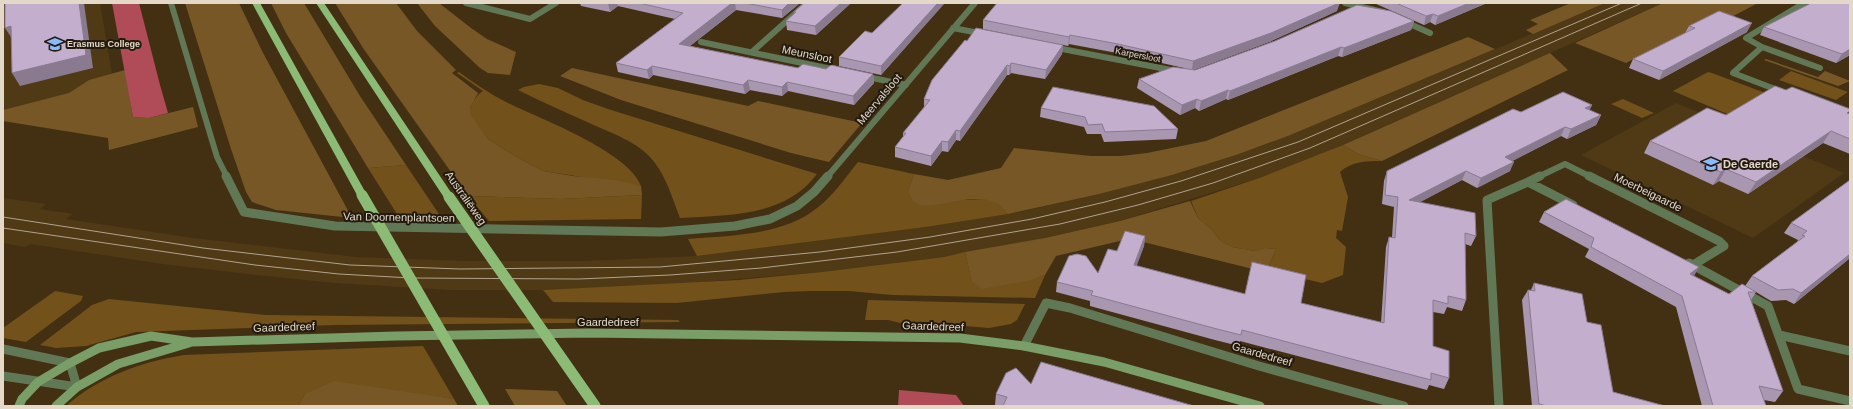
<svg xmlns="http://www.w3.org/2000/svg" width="1853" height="409" viewBox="0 0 1853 409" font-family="Arial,sans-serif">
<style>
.built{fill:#503915}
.green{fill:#72511b}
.forest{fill:#775726}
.water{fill:#af4c57}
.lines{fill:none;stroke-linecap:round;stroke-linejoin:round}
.street-far1{stroke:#617856;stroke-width:6}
.street{stroke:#617856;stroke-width:9}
.secondary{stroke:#799e67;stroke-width:9}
.primary{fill:#8bbb74;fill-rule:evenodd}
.tram{stroke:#b1a38f;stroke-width:1}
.primary-bridge{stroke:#8bbb74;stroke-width:11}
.wall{fill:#a996b1}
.shaded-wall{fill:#897a90}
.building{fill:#c4aece;stroke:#897a90}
.labels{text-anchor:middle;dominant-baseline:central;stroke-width:4;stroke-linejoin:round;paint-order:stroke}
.far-poi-label{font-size:9px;font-weight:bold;fill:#e4d8c8;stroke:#221a0e;text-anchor:start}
.far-street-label{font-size:9px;fill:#e4d8c8;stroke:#221a0e}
.street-label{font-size:11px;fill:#e4d8c8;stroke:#221a0e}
.poi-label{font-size:11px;font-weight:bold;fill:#e4d8c8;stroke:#221a0e;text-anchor:start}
</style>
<rect width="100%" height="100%" fill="#433013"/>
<path class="built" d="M3,3H100L114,86L3,115Z
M1605,3H1663L1322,154L1262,177L1120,221L1045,238L944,257L822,272L655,286L543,290H450L335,283L256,275L163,264L30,244L25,247L3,243V198L46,204L40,209L73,214L66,219L193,238L356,257L464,261H585L697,256L926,227L1025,211L1172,175L1236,155L1288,136Z
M1676,103L1844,173L1753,238L1581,155Z"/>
<path class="green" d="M1791,71L1848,92L1836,100L1779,80Z
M459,72C474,83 490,94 508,103C541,119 629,152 641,186L543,171L513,155L488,139L469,114C470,105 476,95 483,91L457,73Z
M1708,72L1712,73L1768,94L1732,116L1673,91Z
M539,84L558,88L583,100L608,109L817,174C785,217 729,215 680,218C673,200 667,179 655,163C641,144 617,135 596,126C570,114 544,103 518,90L524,87Z
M1623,99L1654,113L1642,118L1611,104Z
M1343,145L1358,154L1382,161C1367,161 1352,161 1340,172L1348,197L1342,231L1337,230L1336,238L1346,247L1343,275L1322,283L1267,270L1276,249L1265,248L1255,251L1232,247L1221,241L1211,229L1198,218L1191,201L1262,177Z
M858,162L914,174L908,191L964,200L984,199L994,201L1004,207L1008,214L926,227L697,256L688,239C731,235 782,236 817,208C833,196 845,178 858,162Z
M406,165L445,223L402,222L368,168Z
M642,195L641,219L489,221L468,196L561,199Z
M965,252L972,281C999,283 1019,284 1045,275L1035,298L892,295L849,291H810L784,292L677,303L553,302L543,290L739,280L822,272L944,257Z
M55,291L83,296L81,301L26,342L3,338V328Z
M109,299L265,315L678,320L680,322L334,325L136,332L86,346L56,348L40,345L92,305Z
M868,300L1025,304L1017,320L1011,324L989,328L952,325H909L888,320H865Z
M423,346L454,399L400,392L305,394L298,406H66C99,377 141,362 184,355Z"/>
<path class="forest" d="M185,3H239L262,51L352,218L276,210L252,202L246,192L231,149Z
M271,3H304L360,96L406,165L368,168L286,33Z
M335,3H396L417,31L456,70L452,73L478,93L470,108V114L488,139L513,155L543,171L573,176L616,180L641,186L642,195L561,199L468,196L363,48Z
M417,3H439L471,28L487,39L516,52L510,75L488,73L480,68L435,26Z
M1571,3H1605L1533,34L1526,30L1538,24L1530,20Z
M1663,3H1758L1724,21L1714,18L1626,63L1575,43Z
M1468,37L1495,49L1288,136L1236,155L1172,175L1099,194L1008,214C986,180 929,217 915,202C912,200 910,195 908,191L914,174L948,180L1001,168L1014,148L1091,156H1121L1147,153L1206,141Z
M1550,53L1568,70L1382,161L1358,154L1343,145Z
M1766,59L1818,77L1825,71L1850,81L1838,86L1764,60Z
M572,68L748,106L758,101L862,123L829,162L791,153L621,100L560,76Z
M125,70L133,117L149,118L193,107L198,127L109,150L108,138L3,121V110L69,93L89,80Z
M1190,201L1198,218L1211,229L1221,241L1232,247L1255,251L1265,248L1276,249L1267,270L1261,271L1135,240H1124L1056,256L1045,275L1031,280L982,289L972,282L965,252L1045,238L1120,221Z
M334,381L454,399L458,406H298L305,394Z
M505,389L557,391L567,406H515Z"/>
<path class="water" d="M112,3H139L160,85L168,113L149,118L133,117Z
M899,390L956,395L964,406H898Z"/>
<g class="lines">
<path class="street-far1" d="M171,3L217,157L227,177
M466,3L530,19L556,3
M1345,3L1383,12
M1403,21L1430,33
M953,28L984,34
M701,42L836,70
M1052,47L1176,71
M1762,47L1820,68
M752,52L807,3
M863,76L906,85
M1780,91L1733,73L1762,47L1746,38L1804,3
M827,177L975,3
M1538,177L1565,164L1591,177"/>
<path class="street" d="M226,176L244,212L335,226L661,232L735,226L770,219L797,206L814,192L828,176
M1589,176L1719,241L1724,246L1693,265
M1528,182L1540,176
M1689,263L1768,306L1798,389L1850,401
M1779,335L1850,351
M1024,346L1046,303L1070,308L1259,366L1404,406
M3,349L70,363L77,387L3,376
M1499,406L1487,200L1528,182L1573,205"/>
<path class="secondary" d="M19,406L22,399L38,382L70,363L99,348L151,336L192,342L396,336L588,333L960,338L1024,346L1104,362L1260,406
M56,406L77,387L118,364L189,343"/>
<path class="primary" d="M252,3H260L367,195L365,197H359L357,195Z
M316,3H324L454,197L453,199H445Z"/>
<path class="tram" d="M3,217L203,248L350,265L460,269L660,267L820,252L930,237L1032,219L1105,202L1181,181L1298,142L1622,3
M3,228L255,265L339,274L411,278L579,279L670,275L761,268L897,252L1060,224L1138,205L1213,183L1310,148L1642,3"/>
<path class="primary-bridge" d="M362,195L484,406
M449,197L595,406"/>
</g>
<path class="wall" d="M580,3H800L782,18L736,10L690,46L798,68L826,69L873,74L874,83L854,105L788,91L782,96L750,90L745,94L653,75L649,79L618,72L616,63L675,19L618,6L610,12L581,6Z
M804,3H851L816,35L787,30L786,21L794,14V12Z
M1374,3H1487L1435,25L1430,22L1424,25Z
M1850,3V55L1836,63L1760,35L1764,27Z
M1337,11L1269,42L1193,70H1195L1414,21L1411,30L1342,57L1338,56L1228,100L1226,99L1199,111L1195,108L1180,115L1137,88L1139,79L1184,68L1117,53L1069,44L1068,46L983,29V20Z
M1689,26L1747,32L1659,80L1629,68L1633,59L1685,33Z
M911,41L881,75L839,66V57Z
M1063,45L1062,54L1045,79L1011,73L1009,75H1007L960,141L956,140L948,152L942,151L931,166L895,157V147L903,137V133L924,108V99L932,80Z
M1592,105L1589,110L1601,115L1596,125L1567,139L1561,136L1512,161L1510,171L1477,188L1462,180L1420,202L1476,236L1471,246L1465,244L1466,300L1462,311L1447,307L1444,314L1433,312V346L1449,378L1444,389L1429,385L1427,390L1240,341L1239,346L1215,340L1090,306V301L1056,292L1057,282L1098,273L1117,251L1145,236L1144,246L1136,266L1245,294L1252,262L1301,303L1381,323L1386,247L1389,237H1392L1394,207L1382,204L1384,181L1387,171L1521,112Z
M1041,108L1178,129L1176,139L1104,142L1101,134H1087L1084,127L1040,117Z
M1850,114V154L1823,143L1748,194L1719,181L1713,185L1644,153L1650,141L1726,115Z
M1850,180V258L1794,304L1786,300L1771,301L1756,292L1751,300L1783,391L1775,402L1764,400L1766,406H1702L1676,307L1585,257L1589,249L1539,222L1544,212L1694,276L1729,294L1745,286L1752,276L1797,242L1798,240L1784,233L1791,223Z
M1534,283L1587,322L1613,392L1665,406H1532L1522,300L1528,290H1531Z
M1031,384L1194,406H999L995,405L996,394Z"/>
<path class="shaded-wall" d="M79,3H84L93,68L20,86L12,73Z
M608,3H617L618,6L610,12Z
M732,3H735L736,10L681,53L679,44Z
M789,3H800L782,18V10Z
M841,3H851L816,35L815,26Z
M938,3H945L881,75V66Z
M1339,3H1340L1337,11L1269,42L1192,70L1193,61Z
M1469,3H1487L1435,25L1438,16Z
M1433,14L1430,22L1424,25L1426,16Z
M1414,21L1411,30L1342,57L1344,48Z
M1752,23L1747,32L1659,80L1663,71Z
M11,26L13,40L5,28Z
M1070,35L1069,44L1068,46L1069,37Z
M1063,45L1062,54L1045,79L1046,70Z
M1341,47L1338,56L1228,100L1230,91Z
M1850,49V55L1836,63L1842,54Z
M1011,63V73L1009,75L1010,66Z
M1007,65V75L960,141V131Z
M652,66L653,75L649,79L647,70Z
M873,74L874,83L854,105L853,96Z
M748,80L750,90L745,94L743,85Z
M787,82L788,91L782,96V87Z
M1228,90L1226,99L1199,111L1201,101Z
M1197,99L1195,108L1180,115L1182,105Z
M1592,105L1588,114L1585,108Z
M1601,115L1596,125L1567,139L1571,129Z
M1565,127L1561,136L1501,167L1505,157Z
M956,130V140L948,152V142Z
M1831,131L1823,143L1748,194L1756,182Z
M942,141V151L931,166V156Z
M1514,162L1510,171L1477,188L1481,178Z
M1726,169L1719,181L1713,185L1721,172Z
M1466,171L1462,180L1405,210L1409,200Z
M1145,236L1144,246L1133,276L1134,265Z
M1850,254V258L1794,304L1801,293Z
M1699,267L1693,278L1690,274Z"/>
<path class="building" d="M5,3H79L86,55L12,73L11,26L5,28Z
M639,3H732L679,44L798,68L803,64L826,69L831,65L873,74L853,96L787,82L782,87L748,80L743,85L652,66L647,70L616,63L683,13Z
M745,3H789L782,10Z
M804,3H841L815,26L786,21L796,12H794Z
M903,3H938L881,66L839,57L865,31L872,33Z
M997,3H1339L1271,33L1193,61L1118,44L1070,35L1069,37L983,20Z
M1396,3H1469L1438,16L1433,14L1426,16Z
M1811,3H1850V49L1842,54L1764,27Z
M1357,5L1391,11L1414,21L1344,48L1341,47L1230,91L1228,90L1201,101L1197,99L1182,105L1139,79L1173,67L1195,70L1275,41Z
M1719,11L1752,23L1663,71L1633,59L1695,28L1689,26Z
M976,28L1063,45L1046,70L1011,63L1010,66L1007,65L960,131L956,130L948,142L942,141L931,156L895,147L906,133H903L930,100L924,99L932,80L965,40L967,41Z
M1775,86L1786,90L1792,87L1850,109V111L1847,113L1850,114V139L1831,131L1756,182L1726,169L1721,172L1650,141L1707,108L1726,115Z
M1053,87L1154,106L1178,129L1105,132L1102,124L1088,125L1085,117L1041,108Z
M1563,92L1592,105L1585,108L1601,115L1571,129L1565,127L1505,157L1514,162L1481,178L1466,171L1409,200L1475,213L1476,236L1465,233L1466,300L1448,296V304L1433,300V346L1449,351V378L1431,373V380L1242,330L1241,335L1217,329L1091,295L1093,291L1057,282L1069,256L1077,254L1086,256L1098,273L1108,249L1117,251L1125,231L1145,236L1134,265L1245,294L1252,262L1306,275L1301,303L1384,323L1389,237L1395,238L1398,197L1385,195L1387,171L1513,109L1521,112Z
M1850,180V254L1801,293L1793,289L1778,290L1752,276L1805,236L1802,235L1807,231L1791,223Z
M1566,199L1699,267L1690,274L1729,294L1742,284L1756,292H1748L1783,391L1759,386L1766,406H1713L1682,296L1591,247L1594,238L1544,212Z
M1534,283L1582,294L1587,322L1601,325L1613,392L1665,406H1547L1539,404L1528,290L1535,291Z
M1041,362L1194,406H1003L1007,397L996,394L1006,373L1016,368L1031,384Z"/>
<defs>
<symbol id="school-bare" viewBox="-9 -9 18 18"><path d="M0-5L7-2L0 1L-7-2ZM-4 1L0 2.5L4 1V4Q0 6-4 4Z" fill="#89bafc" stroke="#221a0e" stroke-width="2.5" paint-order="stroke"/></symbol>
</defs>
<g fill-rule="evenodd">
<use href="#school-bare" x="44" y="33" width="22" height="22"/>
<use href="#school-bare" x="1700" y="153" width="22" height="22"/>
</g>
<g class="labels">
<g class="far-poi-label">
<text x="67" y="44">Erasmus College</text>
</g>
<g class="far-street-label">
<text transform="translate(1138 55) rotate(11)">Karpersloot</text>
</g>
<g class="street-label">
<text transform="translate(807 54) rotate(12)">Meunsloot</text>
<text transform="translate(879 99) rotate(-50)">Meervalsloot</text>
<text transform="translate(1648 192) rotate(26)">Moerbeigaarde</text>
<text transform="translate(466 198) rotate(55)">Australiëweg</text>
<text transform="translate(399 217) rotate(1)">Van Doornenplantsoen</text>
<text x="608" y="322">Gaardedreef</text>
<text transform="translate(933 326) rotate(2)">Gaardedreef</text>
<text transform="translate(284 327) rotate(-2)">Gaardedreef</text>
<text transform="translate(1262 354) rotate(16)">Gaardedreef</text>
</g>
<g class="poi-label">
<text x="1723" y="164">De Gaerde</text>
</g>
</g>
<rect width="1853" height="409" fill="none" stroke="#e4d8c8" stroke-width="8"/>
</svg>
